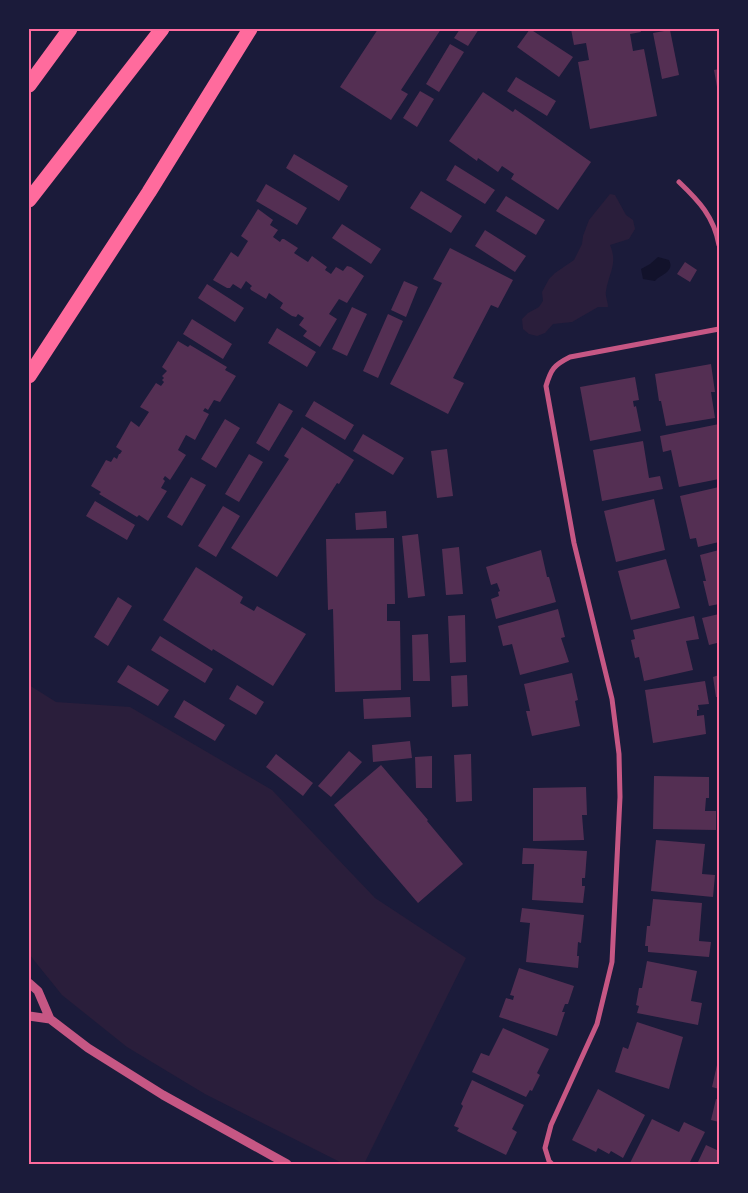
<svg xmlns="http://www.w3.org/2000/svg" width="748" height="1193" viewBox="0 0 748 1193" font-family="'Roboto Serif',serif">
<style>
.green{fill:#2a1e3b}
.water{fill:#12122b}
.building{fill:#542f53}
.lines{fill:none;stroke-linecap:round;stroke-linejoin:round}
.minor{stroke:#c65784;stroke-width:5}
.tertiary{stroke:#c65784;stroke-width:9}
.motorway{stroke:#ff6b9d;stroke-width:15}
.neatline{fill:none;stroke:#ff6b9d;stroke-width:2}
</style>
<rect width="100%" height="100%" fill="#1b1b3a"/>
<path class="green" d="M610,194L615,195L626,215L633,220L635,229L629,239L610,245C618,264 609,272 606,291C605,297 608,301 608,307H598L572,322L553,324L545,333L537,336L529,334L523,329L522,319L528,313L539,307L543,301L542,292L549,279L555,273L574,260L582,244L583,236L589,220Z
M29,685L56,702L130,707L272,790L375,898L466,958L364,1164H344L205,1094L127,1047L62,995L29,954Z"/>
<path class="water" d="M658,257L669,260C675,272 661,274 655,281L643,279L641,269L650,264Z"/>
<path class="building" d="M378,29H441L401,90L408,94L391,120L340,87Z
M460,29H479L468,46L454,38Z
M530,29L573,57L559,77L517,47Z
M571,29H640L641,32L630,34L633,51L644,49L657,116L590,129L578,62L589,60L586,43L574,45Z
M670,30L679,75L662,79L653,33Z
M450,44L464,52L439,92L426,84Z
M719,69V87H717L714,70Z
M516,77L556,101L547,116L507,91Z
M420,91L434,99L417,127L403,118Z
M483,92L513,112L515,109L531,120L591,162L558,210L511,179L514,174L502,166L498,172L478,158L477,161L449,141Z
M294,154L348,186L339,201L286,168Z
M455,165L495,190L485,204L446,180Z
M266,184L307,208L297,225L256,201Z
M421,191L462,216L451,233L410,208Z
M506,196L545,220L536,235L496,211Z
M258,209L273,220L270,225L278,230L273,237L280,242L282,239H284L298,248L294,253L308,262L312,256L327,267L325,270L331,274L336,267L343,271L347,266L351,267L364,276L347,303L339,299L329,314L337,319L320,347L303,336L307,331L299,325L304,318L298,314L296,317L292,316L280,308L283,303L269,293L266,299L251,290L250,288L252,286L246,281L241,289L233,284L230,288H227L213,280L231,252L238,257L248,241L241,236Z
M342,224L381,249L371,264L332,238Z
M485,230L526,256L515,272L475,246Z
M450,248L513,280L498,308L491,305L453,378L464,383L448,414L390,384L442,283L433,279Z
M685,262L697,270L690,282L677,274Z
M404,281L418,287L406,317L391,310Z
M207,284L244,308L235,322L198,298Z
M352,307L367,314L347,356L332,349Z
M388,314L403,321L378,378L363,371Z
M192,319L232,344L223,359L183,334Z
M277,328L316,352L307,367L268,343Z
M178,341L188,347L190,345L227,367L225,370L236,376L220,402L214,400L208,410L205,408L203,411L209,414L195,440L186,435L178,450L186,455L170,480L165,476L163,479L165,481L161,488L167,491L148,521L139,515L137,517L99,494L101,492L91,486L106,460L111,462L114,457L117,459L119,454H120L122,451L116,447L131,421L139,427L149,412L140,407L156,383L161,386L164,382L162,380L164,378L162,376L167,371L162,367Z
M711,364L715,392H711L715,418L666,426L661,401H659L655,374Z
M635,377L639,400L633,401L634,407L636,406L641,431L590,441L580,387Z
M314,401L354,425L345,440L305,416Z
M279,403L293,411L269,451L256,443Z
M225,419L240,428L216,468L201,459Z
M719,424V479L679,487L671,450L663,452L660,436Z
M302,427L354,460L339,484L337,483L277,577L231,548L289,459L284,456Z
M363,434L404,458L393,475L353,451Z
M643,441L649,478L660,476L663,489L602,501L593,450Z
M447,449L453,496L437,498L431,451Z
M249,454L263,462L239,502L225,494Z
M191,477L206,485L182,526L167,517Z
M719,487V542L698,547L696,538L690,539L680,496Z
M654,499L665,550L616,562L604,511Z
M95,501L135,525L127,540L86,516Z
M223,506L240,516L216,557L198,546Z
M386,511L387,528L356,530L355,513Z
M418,534L425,596L408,598L402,536Z
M394,538L395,604H387V621H400L401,690L335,692L333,609L328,610L326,539Z
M459,547L463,594L446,595L442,549Z
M541,550L547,577H549L556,602L496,619L491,599L499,596L498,592L500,591L497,583L491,585L486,567Z
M719,550V604L709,606L703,581H706L700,555Z
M666,559L680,608L631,620L618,571Z
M196,567L243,597L240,603L254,611L257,606L306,634L273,686L213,649L212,651L163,620Z
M118,597L132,606L108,646L94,637Z
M558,609L565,637L561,638L569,662L520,675L512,644L503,646L498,626Z
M719,614V647L717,643L709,645L702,618Z
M465,615L466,662L450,663L448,616Z
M694,616L699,639L686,641L693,670L644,681L639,657L635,658L631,640L635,639L633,630Z
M428,634L430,681H413L412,635Z
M160,636L213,669L205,683L151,650Z
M128,665L169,690L158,706L117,682Z
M572,673L578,700L575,701L580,726L532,736L526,711H530L524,684Z
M467,675L468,706L452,707L451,676Z
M719,675V697H716L713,677Z
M705,681L709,704L698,705L699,710H697V716L704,715L706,734L653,743L645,690Z
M237,685L264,702L256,715L229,699Z
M410,697L411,717L364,719L363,699Z
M184,700L225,725L215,741L174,717Z
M410,741L412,758L373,762L372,745Z
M349,751L362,762L331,797L318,786Z
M276,754L313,783L303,796L266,767Z
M471,754L472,801L456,802L454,755Z
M432,756V788H416L415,757Z
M381,765L428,820L427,821L463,864L418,903L334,805Z
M654,776L709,777V798H706L705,811H716V830L653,829Z
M586,787L587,815H582L584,840L533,841V788Z
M656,840L705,844L702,874L715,875L713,897L651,891Z
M523,848L587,851L585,878H582V886H585L583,903L532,900L534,864H522Z
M653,899L702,903L699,941L711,942L709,957L648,952V946H645L647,926H650Z
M522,908L584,915L581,943L578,942L577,956H579L578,968L526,962L530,923L520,922Z
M647,961L697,971L691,1001L702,1003L698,1025L637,1013L639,1006L636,1005L639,988H642Z
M519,968L574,986L568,1004H565L562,1012H565L557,1036L499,1017L506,998L513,1000L514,996L510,995Z
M637,1022L683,1037L669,1089L615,1072L623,1047L628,1049Z
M503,1028L549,1049L537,1073L540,1075L532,1091L530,1090L526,1097L472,1072L481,1053L489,1056Z
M717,1065L719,1066V1089L712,1087Z
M472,1080L524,1105L512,1129L517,1132L506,1155L457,1131L459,1128L454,1126L463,1106L461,1104Z
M598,1089L645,1115L623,1158L611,1151L609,1154L598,1148L596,1152L572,1140Z
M716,1099L719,1100V1122L711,1120Z
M652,1119L679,1132L684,1122L705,1132L689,1164L630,1163Z
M706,1145L719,1151V1164H697Z"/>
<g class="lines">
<path class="minor" d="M679,182C699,201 714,217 719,245
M552,1164L549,1161L545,1148L551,1125L597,1024L612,962L620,797L619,754L612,699L574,543L546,386C551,369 554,365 570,357L719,329"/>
<path class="tertiary" d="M29,983L38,991L50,1019
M29,1016L50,1019L88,1048L163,1095L287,1164"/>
<path class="motorway" d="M29,85L70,29
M29,200L162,29
M29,376L149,192L250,29"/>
</g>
<rect width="748" height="1193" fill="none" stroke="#1b1b3a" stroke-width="60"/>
<rect x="30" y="30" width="688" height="1133" class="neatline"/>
</svg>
